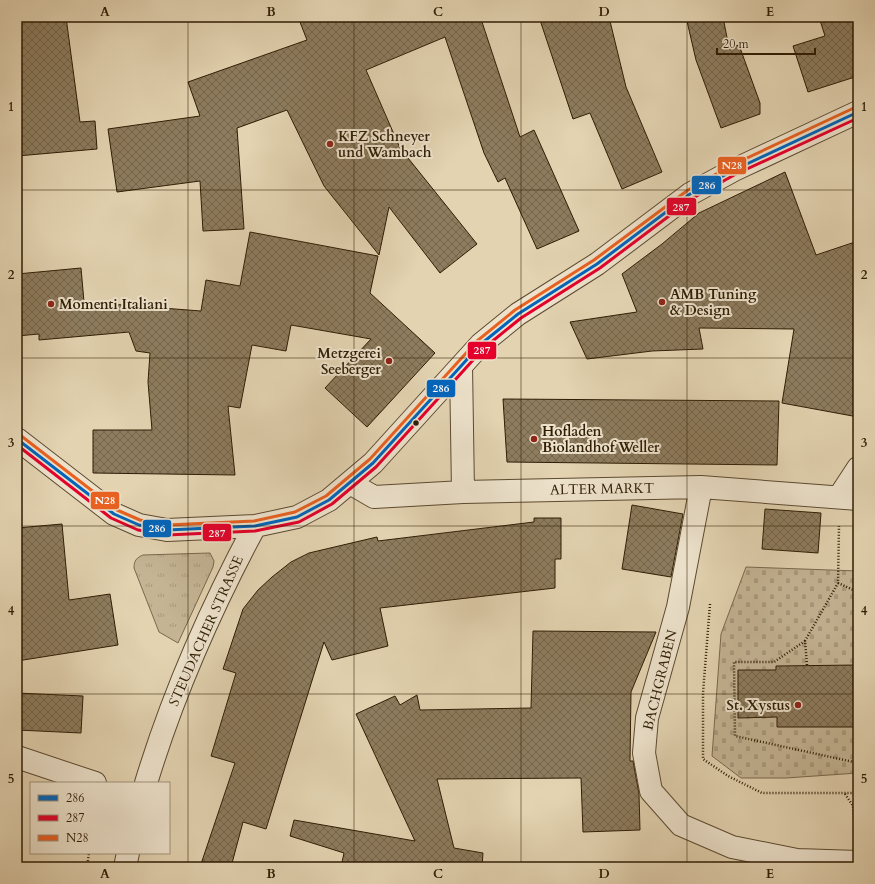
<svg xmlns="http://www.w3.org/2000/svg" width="875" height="884" viewBox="0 0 875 884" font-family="Cardo,serif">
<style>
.grass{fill:url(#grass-tufts);stroke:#7a684c}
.cemetery{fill:url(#cemetery-stones);stroke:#7a684c}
.building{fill:url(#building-cross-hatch);stroke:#2f1d05}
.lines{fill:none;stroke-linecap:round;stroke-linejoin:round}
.street-casing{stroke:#5c4a30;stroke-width:24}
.path{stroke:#2f1d05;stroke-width:2.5;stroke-dasharray:1 2;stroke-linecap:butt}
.street{stroke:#ede2cc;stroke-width:22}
.bus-1-casing{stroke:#ede2cc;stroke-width:6}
.bus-2-casing{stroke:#ede2cc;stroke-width:6}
.bus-3-casing{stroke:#ede2cc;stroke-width:6}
.bus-1{stroke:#0065bd;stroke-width:3}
.bus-2{stroke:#e4002b;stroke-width:3}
.bus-3{stroke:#e86121;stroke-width:3}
.grid{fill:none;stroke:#2f1d05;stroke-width:1;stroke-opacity:0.55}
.poi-dot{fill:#8f2418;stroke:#ede2cc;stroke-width:1.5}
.bus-dot{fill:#2f1d05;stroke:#ede2cc;stroke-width:1.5}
.labels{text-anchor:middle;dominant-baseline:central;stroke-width:4;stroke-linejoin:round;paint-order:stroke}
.poi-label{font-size:14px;font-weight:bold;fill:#2f1d05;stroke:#ede2cc;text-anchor:start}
.street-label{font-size:14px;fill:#2f1d05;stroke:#ede2cc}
.line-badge{stroke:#ede2cc;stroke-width:1.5}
.badge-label{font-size:11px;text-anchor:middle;font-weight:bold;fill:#fff}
.neatline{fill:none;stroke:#2f1d05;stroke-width:1.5}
.grid-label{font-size:13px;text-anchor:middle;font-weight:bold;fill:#2f1d05}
</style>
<defs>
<pattern id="grass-tufts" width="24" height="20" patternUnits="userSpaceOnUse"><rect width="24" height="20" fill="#c4b494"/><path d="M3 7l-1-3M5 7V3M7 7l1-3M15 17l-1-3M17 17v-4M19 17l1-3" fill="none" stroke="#a99a7e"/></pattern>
<pattern id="cemetery-stones" width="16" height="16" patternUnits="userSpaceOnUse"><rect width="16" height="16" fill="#c4b494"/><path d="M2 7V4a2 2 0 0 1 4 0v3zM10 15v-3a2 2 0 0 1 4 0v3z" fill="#a99a7e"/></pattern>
<pattern id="building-cross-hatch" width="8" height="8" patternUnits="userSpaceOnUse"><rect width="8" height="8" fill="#8d7c5e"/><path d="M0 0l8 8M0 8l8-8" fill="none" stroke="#74654c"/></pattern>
</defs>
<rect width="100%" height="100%" fill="#e3d3b1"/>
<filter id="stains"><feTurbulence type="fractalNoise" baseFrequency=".005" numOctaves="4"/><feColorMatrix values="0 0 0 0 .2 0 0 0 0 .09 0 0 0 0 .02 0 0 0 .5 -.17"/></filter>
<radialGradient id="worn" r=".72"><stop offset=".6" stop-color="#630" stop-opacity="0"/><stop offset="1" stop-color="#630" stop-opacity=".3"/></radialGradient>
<path class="grass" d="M210,553L214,561L213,567L178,643L159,632L134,568C134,561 136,558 143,555Z"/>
<path class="cemetery" d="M746,567L858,571V773L786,778H741L712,756L721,634Z"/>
<path class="building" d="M17,17H66L80,122L95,121L97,149L17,156Z
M298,17H492L482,22L520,137L534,130L579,231L537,249L505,178L498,182L484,153L445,37L366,70L400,148L477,244L440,273L389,207L379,255L324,186L287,110L237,128L244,229L203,231L200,181L117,192L108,129L200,116L188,82L307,40Z
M539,17H609L626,87L662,172L622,189L590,113L573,119Z
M686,17H723L729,48L739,45L760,103V114L721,128L696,60Z
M819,17H858V76L808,92L793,46L825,36Z
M785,172L816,255L858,241V417L782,403L794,329L699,328L703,349L652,351L587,359L570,322L637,312L622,274L662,244L699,213Z
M250,232L378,256L370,293L435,353L367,427L325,388L371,339L291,325L286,351L252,345L240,408L228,406L235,475L93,473V430H152L148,382L150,353L136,351L129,332L39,340V334L17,336V274L81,268L84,302L201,311L206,280L240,286Z
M503,399L779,401L777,465L507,462Z
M632,505L683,514L671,577L622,569Z
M765,509L821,513L818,553L762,549Z
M534,518H561V559H555V588L380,608L388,646L332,660L324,642L266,829L243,822L231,867H200L235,763L211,756L236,673L223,669L243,609L258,590L272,577L291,562L309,553L377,537L378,541L534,522Z
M62,524L69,600L110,594L118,645L17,661V528Z
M533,631L656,632L631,692L630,761H633L639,794L640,830L583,832L581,778L437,779L454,848L483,853L482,867H341L344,853L290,836L294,820L415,841L356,714L395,696L400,705L417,695L420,710L531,708Z
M858,665V727H777V717L738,718V670H776V666Z
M17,693L83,696L81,733L17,730Z"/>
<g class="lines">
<defs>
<path id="street" d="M461,366L463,492
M17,439L114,514L139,525L167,530L255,526L297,517L329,500L373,463L481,344L518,314L597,264L690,194L734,170L858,112
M350,483L374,497L463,492L701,487L858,499
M701,487L678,607L647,718L644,753L651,791L681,825L732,847L797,860L858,862
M839,497L858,468
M17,757L95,783
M146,783C173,694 211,608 255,526
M125,867L128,853"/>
</defs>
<use href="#street" class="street-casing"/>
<path class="path" d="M18,18V17
M838,583L858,592
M710,604L703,693V759L728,776L762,793H858
M805,641L774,662H734L735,736L858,763
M807,665L805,641L838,583L839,526
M845,794L853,806L855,834
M87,867L89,853"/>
<use href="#street" class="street"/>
<defs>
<path id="bus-1" d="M17,439L114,514L139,525L167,530L255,526L297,517L329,500L373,463L481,344L518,314L597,264L690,194L734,170L858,112"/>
<path id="bus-2" d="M17,445L111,518L138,530L167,535L255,531L299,522L332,504L376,467L484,348L521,318L600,268L693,198L736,174L858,118"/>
<path id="bus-3" d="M20,435L117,510L140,520L167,525L254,521L295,512L326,496L370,459L477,341L515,310L594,260L688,190L732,165L856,107"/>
</defs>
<use href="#bus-1" class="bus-1-casing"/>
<use href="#bus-2" class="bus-2-casing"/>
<use href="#bus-3" class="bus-3-casing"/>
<use href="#bus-1" class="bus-1"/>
<use href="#bus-2" class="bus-2"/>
<use href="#bus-3" class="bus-3"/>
</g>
<path class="grid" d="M188,17V867M354,17V867M521,17V867M687,17V867M17,190H858M17,358H858M17,526H858M17,694H858"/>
<g class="poi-dot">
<circle cx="330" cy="144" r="4"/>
<circle cx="662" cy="302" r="4"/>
<circle cx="51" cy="304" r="4"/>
<circle cx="389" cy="361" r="4"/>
<circle cx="534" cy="439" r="4"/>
<circle cx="798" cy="705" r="4"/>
</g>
<circle class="bus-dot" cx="416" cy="423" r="3.5"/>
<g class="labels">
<g class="poi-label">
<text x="338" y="136">KFZ Schneyer<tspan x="338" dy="16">und Wambach</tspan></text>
<text x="670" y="294">AMB Tuning<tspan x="670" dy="16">&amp; Design</tspan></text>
<text x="59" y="304">Momenti Italiani</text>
<text x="381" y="353" text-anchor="end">Metzgerei<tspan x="381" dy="16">Seeberger</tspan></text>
<text x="542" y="431">Hofladen<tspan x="542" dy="16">Biolandhof Weller</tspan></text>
<text x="790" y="705" text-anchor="end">St. Xystus</text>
</g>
<g class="street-label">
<text transform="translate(602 489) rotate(-1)">ALTER MARKT</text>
<text transform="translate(206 631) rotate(-66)">STEUDACHER STRASSE</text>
<text transform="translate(660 680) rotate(-76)">BACHGRABEN</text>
</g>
</g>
<g class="line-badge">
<rect x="717" y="156" width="30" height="19" rx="4" fill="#e86121"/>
<rect x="691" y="175" width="31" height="20" rx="4" fill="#0065bd"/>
<rect x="666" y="197" width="31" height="19" rx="4" fill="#e4002b"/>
<rect x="467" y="341" width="30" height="19" rx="4" fill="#e4002b"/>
<rect x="426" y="379" width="30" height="19" rx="4" fill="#0065bd"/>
<rect x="90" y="491" width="30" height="19" rx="4" fill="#e86121"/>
<rect x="142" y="519" width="30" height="19" rx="4" fill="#0065bd"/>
<rect x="202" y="523" width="30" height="19" rx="4" fill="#e4002b"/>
</g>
<g class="badge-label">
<text x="732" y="169">N28</text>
<text x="707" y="189">286</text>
<text x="681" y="211">287</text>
<text x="482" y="354">287</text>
<text x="441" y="392">286</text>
<text x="105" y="504">N28</text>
<text x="157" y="532">286</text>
<text x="217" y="537">287</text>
</g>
<rect width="875" height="884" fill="none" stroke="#e3d3b1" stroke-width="44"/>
<rect x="30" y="782" width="140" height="72" fill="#ede2cc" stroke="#a1937c"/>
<rect x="38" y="795" width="20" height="6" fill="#0065bd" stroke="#a1937c"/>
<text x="66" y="802" font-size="12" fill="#2f1d05">286</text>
<rect x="38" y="815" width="20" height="6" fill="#e4002b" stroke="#a1937c"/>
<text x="66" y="822" font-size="12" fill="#2f1d05">287</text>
<rect x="38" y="835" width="20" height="6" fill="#e86121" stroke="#a1937c"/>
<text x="66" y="842" font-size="12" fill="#2f1d05">N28</text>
<path d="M717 48v6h98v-6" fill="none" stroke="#2f1d05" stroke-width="2"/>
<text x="723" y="48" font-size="12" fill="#2f1d05" stroke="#ede2cc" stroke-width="3" paint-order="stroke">20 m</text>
<rect x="22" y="22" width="831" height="840" class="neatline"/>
<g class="grid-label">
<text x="105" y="16">A</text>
<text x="271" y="16">B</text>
<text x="438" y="16">C</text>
<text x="604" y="16">D</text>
<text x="770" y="16">E</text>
<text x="11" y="111">1</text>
<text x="864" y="111">1</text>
<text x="11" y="279">2</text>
<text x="864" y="279">2</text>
<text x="11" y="447">3</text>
<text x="864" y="447">3</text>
<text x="11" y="615">4</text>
<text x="864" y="615">4</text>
<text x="11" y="783">5</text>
<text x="864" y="783">5</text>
<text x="105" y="878">A</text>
<text x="271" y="878">B</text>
<text x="438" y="878">C</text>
<text x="604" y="878">D</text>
<text x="770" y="878">E</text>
</g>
<rect width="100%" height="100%" filter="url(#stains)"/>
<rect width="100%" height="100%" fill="url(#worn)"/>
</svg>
